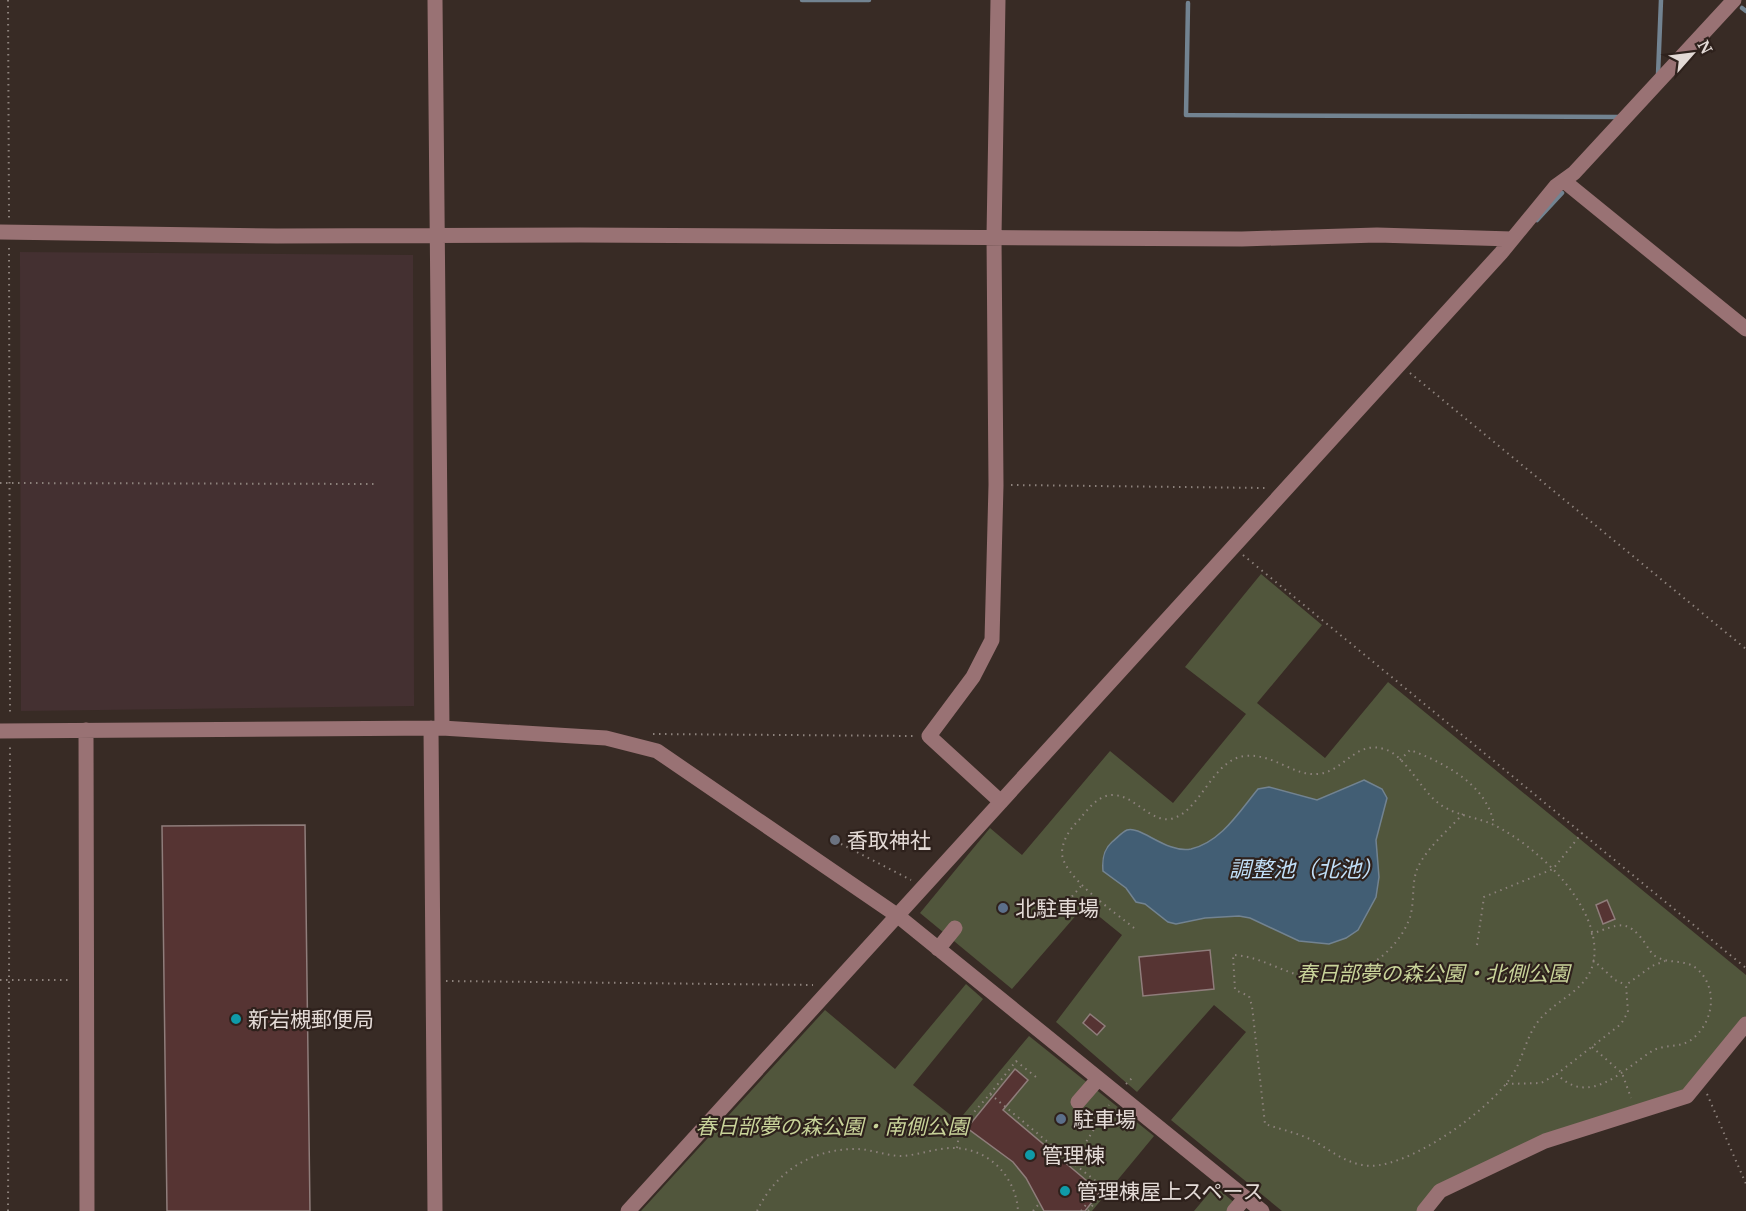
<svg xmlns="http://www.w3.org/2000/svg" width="1746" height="1211" viewBox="0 0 1746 1211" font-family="'Noto Serif','Noto Sans JP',serif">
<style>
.commercial{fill:#443031}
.green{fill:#51563c}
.water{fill:#425e74;stroke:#728391;stroke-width:1.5}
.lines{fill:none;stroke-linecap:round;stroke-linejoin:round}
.stream{stroke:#728391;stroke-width:4.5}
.building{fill:#563433;stroke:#8f7d7b;stroke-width:1.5}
.path{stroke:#8d827c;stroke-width:2;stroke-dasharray:1.5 4.5;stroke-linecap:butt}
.minor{stroke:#997274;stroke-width:15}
.worship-dot{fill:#6b7280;stroke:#2e211c;stroke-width:2}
.service-dot{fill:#5c6f8a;stroke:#2e211c;stroke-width:2}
.culture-dot{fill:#0f9aa8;stroke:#2e211c;stroke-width:2}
.labels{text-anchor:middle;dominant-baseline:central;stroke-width:4.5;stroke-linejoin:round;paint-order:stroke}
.poi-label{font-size:21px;fill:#e3dad6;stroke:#2e211c;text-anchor:start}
.park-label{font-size:21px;font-style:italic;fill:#c8d399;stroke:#2e211c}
.water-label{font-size:22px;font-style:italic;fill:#c1dff8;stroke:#2e211c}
</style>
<rect width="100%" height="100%" fill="#382b25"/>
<path class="commercial" d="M20,252L413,255L414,706L21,711Z"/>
<path class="green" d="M1261,574L1322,625L1257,703L1325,758L1388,682L1746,975V1016L1684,1094L1542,1139L1420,1211H1282L1171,1120L1246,1032L1214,1005L1137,1092L1056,1022L1122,935L1085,905L1012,989L920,913L990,828L1022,855L1110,751L1173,803L1246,714L1185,667Z
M966,984L983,999L913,1085L958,1121L1029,1036L1154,1136L1092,1211H641L825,1010L895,1069Z
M1215,1186L1244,1211H1194Z"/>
<path class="water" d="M1364,780L1382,789L1387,798L1376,840L1379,877L1376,897L1358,930L1346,938L1329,944L1299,941L1250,918L1239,916L1205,918L1176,924L1168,922L1145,904L1136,902L1126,888L1103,871C1102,860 1103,850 1112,842C1116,839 1122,832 1127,830C1140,825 1167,854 1191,849C1221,842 1239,812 1258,789L1269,787L1317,800Z"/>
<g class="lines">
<path class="stream" d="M802,0H869
M1188,3L1186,115L1618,117
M1742,8L1746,11
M1658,75L1661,0
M1537,220L1562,193"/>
</g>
<path class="building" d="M305,825L310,1211H167L162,826Z
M1607,900L1615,919L1603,924L1596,905Z
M1210,950L1214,989L1143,996L1139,957Z
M1090,1014L1105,1026L1097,1035L1083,1023Z
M1015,1069L1028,1080L1003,1110L1100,1192L1085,1211H1044L1026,1178L1013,1162L967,1128Z"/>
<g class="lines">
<path class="path" d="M8,0L9,218
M9,248L10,716
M1410,373L1746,649
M0,483L376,484
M1011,485L1266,488
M1243,555L1746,968
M653,734L914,736
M1400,760L1410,750C1443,762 1488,785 1494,825
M841,844L911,880
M1068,901L1082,885
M1134,928C1116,913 1061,876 1062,852C1063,839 1070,829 1079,820C1088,809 1098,795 1113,795C1134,795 1150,822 1170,819C1200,814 1212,759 1245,756C1273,753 1293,776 1317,774C1343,773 1355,740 1384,749C1406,755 1421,792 1441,805C1457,816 1477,817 1494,825C1538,847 1601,906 1594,959C1589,992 1554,999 1537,1023C1526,1038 1523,1058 1513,1074C1493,1108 1403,1174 1362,1165C1342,1161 1329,1149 1312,1140C1297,1133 1280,1129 1265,1124L1252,1006L1249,996L1235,990L1233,955C1261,956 1284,974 1312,978C1352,984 1397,955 1410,917C1415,901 1411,882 1418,867C1427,848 1448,830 1463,814
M1591,934C1619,925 1626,917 1645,943C1649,949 1651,954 1657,957C1669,964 1684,959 1696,968C1719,987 1714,1023 1691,1040C1680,1048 1664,1044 1652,1051C1624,1069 1589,1108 1557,1074L1621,1024L1628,1012L1626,985L1652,966L1665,961
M1477,945L1484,897L1553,869L1582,833
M1593,960L1615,980L1626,985
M0,980H71
M446,981L813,985
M1592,1047L1622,1073L1631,1098
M1126,1084L1132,1078
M1506,1084L1541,1083L1557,1074
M990,1094L1016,1061L1036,1077
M1707,1094L1746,1184
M957,1148L960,1128L990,1094L1073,1163
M8,1211L10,746
M757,1211C776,1171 812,1149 856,1149C871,1149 886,1156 902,1156C920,1155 938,1147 956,1148C991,1150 1016,1178 1018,1211
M1033,1211L1038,1205
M1081,1211L1101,1186
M1088,1211L1106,1189L1073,1163L1109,1105"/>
<path class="minor" d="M435,0L442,728
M998,0L994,236L996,485L992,640L973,677L929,736L1001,802
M1564,181L1746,329
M0,232L277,236L580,235L1242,239L1377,235L1512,239
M431,728L435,1211
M86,730L87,1211
M0,731L442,728L606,738L657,751L898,916L1262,1211
M938,949L955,928
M1078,1102L1098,1079
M628,1211L1501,253L1556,186L1574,173L1734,0
M1234,1211L1245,1198
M1424,1211L1440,1191L1545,1141L1687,1096L1746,1024"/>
</g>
<circle class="worship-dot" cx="835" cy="840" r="6"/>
<g class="service-dot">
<circle cx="1003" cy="908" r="6"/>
<circle cx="1061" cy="1119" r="6"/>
</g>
<g class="culture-dot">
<circle cx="236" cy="1019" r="6"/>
<circle cx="1030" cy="1155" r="6"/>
<circle cx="1065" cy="1191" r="6"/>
</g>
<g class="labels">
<g class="poi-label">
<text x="847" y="840">香取神社</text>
<text x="1015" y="908">北駐車場</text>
<text x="248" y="1019">新岩槻郵便局</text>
<text x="1073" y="1119">駐車場</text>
<text x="1042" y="1155">管理棟</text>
<text x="1077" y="1191">管理棟屋上スペース</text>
</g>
<g class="park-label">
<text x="1433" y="973">春日部夢の森公園・北側公園</text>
<text x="832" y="1126">春日部夢の森公園・南側公園</text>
</g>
<g class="water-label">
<text x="1306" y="868">調整池（北池）</text>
</g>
</g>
<g transform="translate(1692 54) rotate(62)" stroke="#2e211c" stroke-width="4.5" paint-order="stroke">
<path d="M0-4.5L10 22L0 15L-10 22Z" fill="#e3dad6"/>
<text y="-9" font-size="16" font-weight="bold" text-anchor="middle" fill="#e3dad6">N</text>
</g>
</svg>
